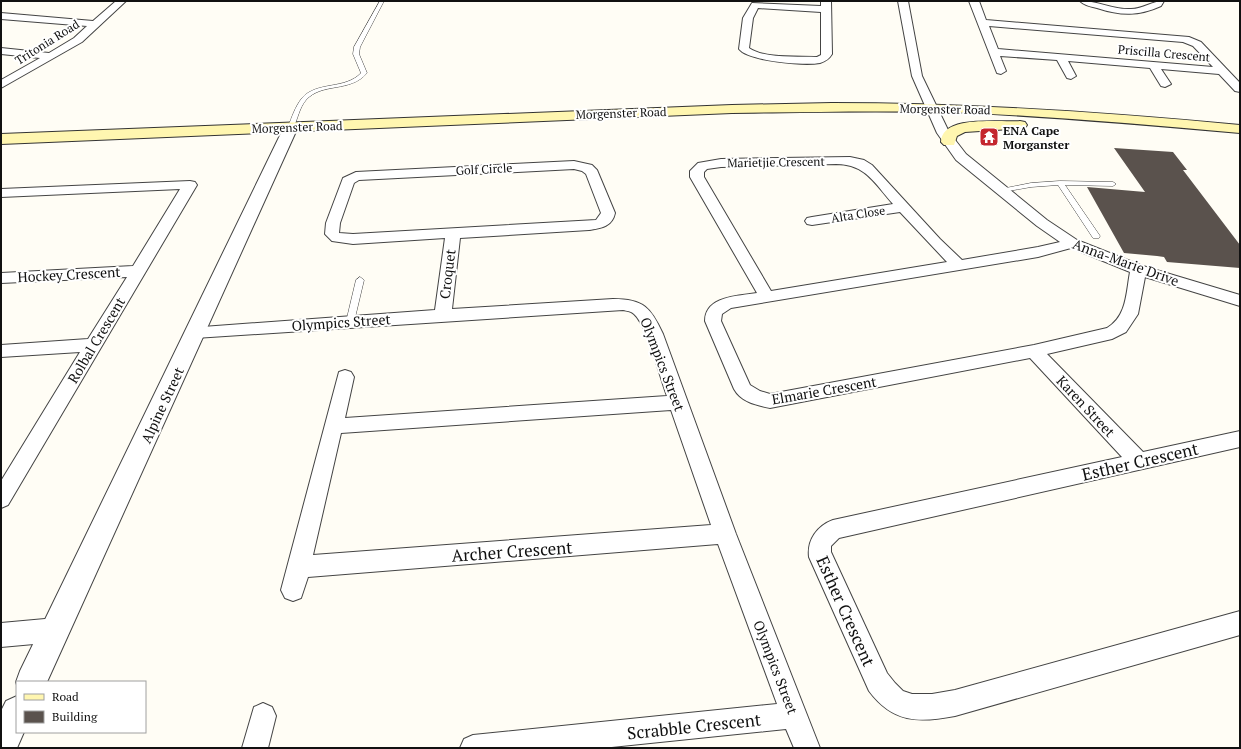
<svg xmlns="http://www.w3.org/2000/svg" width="1241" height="749" viewBox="0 0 1241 749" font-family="'PT Serif',serif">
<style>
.building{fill:#5a524d}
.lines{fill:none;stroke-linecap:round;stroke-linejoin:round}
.service-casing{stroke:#444;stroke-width:1}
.minor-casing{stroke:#444;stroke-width:2}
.tertiary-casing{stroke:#444;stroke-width:2}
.secondary-casing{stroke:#333;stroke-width:2}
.service{fill:#fff;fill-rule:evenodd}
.minor{fill:#fff;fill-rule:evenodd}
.tertiary{fill:#fff;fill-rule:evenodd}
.secondary{fill:#fff6b0;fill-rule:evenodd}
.labels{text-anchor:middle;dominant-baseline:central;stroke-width:4;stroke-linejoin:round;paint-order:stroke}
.far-street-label{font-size:12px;fill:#111;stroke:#fff}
.far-poi-label{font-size:12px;font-weight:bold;fill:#111;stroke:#fff;text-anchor:start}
.street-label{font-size:14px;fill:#111;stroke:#fff}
.near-street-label{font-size:17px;fill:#111;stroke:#fff}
</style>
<rect width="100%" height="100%" fill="#fffdf5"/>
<path class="building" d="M1114,148L1173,152L1187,170H1183L1240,245V268L1167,262L1164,257L1157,256L1124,253L1087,187L1145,192Z"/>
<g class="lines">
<defs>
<path id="service" d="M380,1H384L360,47L359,54L367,73C350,93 322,82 306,100C299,108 298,119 293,128H289L288,127C292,117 295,107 302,98C317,81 345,90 361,73L353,54L354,47Z
M1060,181L1113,182L1116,184L1113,186L1065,185L1100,236L1099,238H1093L1058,185L1031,187L1003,192L1000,190L1001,189L1031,183Z
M360,277L364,280L354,322L350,325L346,322L356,280Z"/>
<path id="minor" d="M116,1H126L82,42L1,88V80L40,58L1,54V48L49,53L74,38L87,26L1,19V13L93,21Z
M821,1H831L832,54C829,59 826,61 820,63C805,66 748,61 739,49L743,18L752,3L821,6ZM758,8L821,12V55L817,57C798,56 765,59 749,48L753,18Z
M898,1H908L922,76L949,132L966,154L1047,220L1077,240L1143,266L1240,295V306L1145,277L1138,314L1126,332L1112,339L1047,354L1143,452L1240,431V447L839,538L831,546V552L887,673L895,683L903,691L912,694H932L955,690L1240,611V635L955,716C918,723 893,723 869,691L809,557C807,540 817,526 833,520L1122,457L1030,358L770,408C756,405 741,402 734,389L705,321C705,296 738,296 757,293L690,177V171L698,163L721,159L850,157L864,160L872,165L940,239L962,260L1038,247L1060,242L1037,226L956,160L937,133L912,76ZM836,164C866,164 875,184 893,204L812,217L807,218L805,221L807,224L812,225L900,212L947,262L771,291L704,177V172L707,169L721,167ZM1071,248L1130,272C1126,293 1127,316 1107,328L1034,345L770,394L760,391L750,385L721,321L722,314L731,308L1038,257Z
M969,1H979L986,20L1189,37L1201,42L1240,83V92L1235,91L1219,74L1161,69L1171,84L1165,87L1161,86L1150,68L1068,61L1076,76L1071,79L1067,78L1057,60L1000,56L1006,71L1001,74L997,73ZM989,26L1183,42L1193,46L1213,67L998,49Z
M1080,1C1099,1 1113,10 1131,9C1143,9 1152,1 1164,1L1161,6C1139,16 1121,16 1097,8C1092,7 1084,5 1080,1Z
M574,161L592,165L597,170L615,213C612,227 601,228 589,230L460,238L452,309L613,299C644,299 651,308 663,334L736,534L820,748H794L786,729L602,748H460L464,739L473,735L777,704L718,544L308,577L301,598L293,601L285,598L281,590L339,372L345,370L351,372L354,377L345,418L667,396C660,378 647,325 634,314C631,311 627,311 623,310L195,338L189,336L187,332L189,328L435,310L445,238L353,244L332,241L325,234L326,223L343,178L356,172ZM574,169L582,171L586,174L601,213L596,220L353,234L339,233L340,223L354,183L359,180ZM671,410L711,525L313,555L341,433Z
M190,181L195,182L197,185L8,505L1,508V481L80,352L1,357V345L88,339L127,277L1,283V273L133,266L180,189L1,197V189Z
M56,618L65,622L68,630L65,638L56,642L1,647V623Z
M263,703L272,707L276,716L268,748H242L254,707Z"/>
<path id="tertiary" d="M291,123L296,124L298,127L47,682H17V685L16,682L20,671L284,127L286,124Z
M17,696V732H24L17,748H1V711L6,701Z"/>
<path id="secondary" d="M832,103C968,103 1104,112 1240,125V133C1151,125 1061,117 971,113C892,110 812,112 732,113L1,144V134L732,105Z
M1020,121L1025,122L1027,125L1025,128L965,132L957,136L954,145H944L941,142C942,114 1001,123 1020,121Z"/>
</defs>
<use href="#service" class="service-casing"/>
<use href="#minor" class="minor-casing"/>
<use href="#tertiary" class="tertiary-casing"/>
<use href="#secondary" class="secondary-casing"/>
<use href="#service" class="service"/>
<use href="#minor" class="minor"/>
<use href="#tertiary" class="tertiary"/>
<use href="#secondary" class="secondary"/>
</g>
<defs>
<symbol id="temple-square" viewBox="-11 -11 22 22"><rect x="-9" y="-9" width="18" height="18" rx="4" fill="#c4262e" stroke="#fff"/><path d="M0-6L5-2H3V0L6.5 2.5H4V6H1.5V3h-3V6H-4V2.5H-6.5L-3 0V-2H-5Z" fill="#fff"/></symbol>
</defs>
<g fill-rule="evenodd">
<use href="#temple-square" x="978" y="126" width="22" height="22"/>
</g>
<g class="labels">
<g class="far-street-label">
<text transform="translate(47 42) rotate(-32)">Tritonia Road</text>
<text transform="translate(1164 53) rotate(5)">Priscilla Crescent</text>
<text transform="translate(945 109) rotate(1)">Morgenster Road</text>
<text transform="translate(621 113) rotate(-2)">Morgenster Road</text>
<text transform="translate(297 127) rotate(-2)">Morgenster Road</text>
<text transform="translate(776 162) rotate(-1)">Marietjie Crescent</text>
<text transform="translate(484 169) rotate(-3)">Golf Circle</text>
<text transform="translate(858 214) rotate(-9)">Alta Close</text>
</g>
<g class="far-poi-label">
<text x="1003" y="130">ENA Cape<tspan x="1003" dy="14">Morganster</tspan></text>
</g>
<g class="street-label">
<text transform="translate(1126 262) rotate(20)">Anna-Marie Drive</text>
<text transform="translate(69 274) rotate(-3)">Hockey Crescent</text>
<text transform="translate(447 274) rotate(-83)">Croquet</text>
<text transform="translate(341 322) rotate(-4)">Olympics Street</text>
<text transform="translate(96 340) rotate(-59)">Rolbal Crescent</text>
<text transform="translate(663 364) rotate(69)">Olympics Street</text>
<text transform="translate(824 390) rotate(-10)">Elmarie Crescent</text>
<text transform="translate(162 405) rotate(-65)">Alpine Street</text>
<text transform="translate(1086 406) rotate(47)">Karen Street</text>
<text transform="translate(776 667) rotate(69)">Olympics Street</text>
</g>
<g class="near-street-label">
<text transform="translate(1140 461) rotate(-13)">Esther Crescent</text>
<text transform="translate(512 551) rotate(-4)">Archer Crescent</text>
<text transform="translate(846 611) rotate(66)">Esther Crescent</text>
<text transform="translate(694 726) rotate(-6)">Scrabble Crescent</text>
</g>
</g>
<rect width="1241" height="749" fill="none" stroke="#111111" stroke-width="4"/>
<rect x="16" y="681" width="130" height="52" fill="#ffffff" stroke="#a0a0a0"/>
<rect x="24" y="694" width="20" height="6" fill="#fff6b0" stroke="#a0a0a0"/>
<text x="52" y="701" font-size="12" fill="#111111">Road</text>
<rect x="24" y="711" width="20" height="12" fill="#5a524d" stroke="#a0a0a0"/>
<text x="52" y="721" font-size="12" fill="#111111">Building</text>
</svg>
